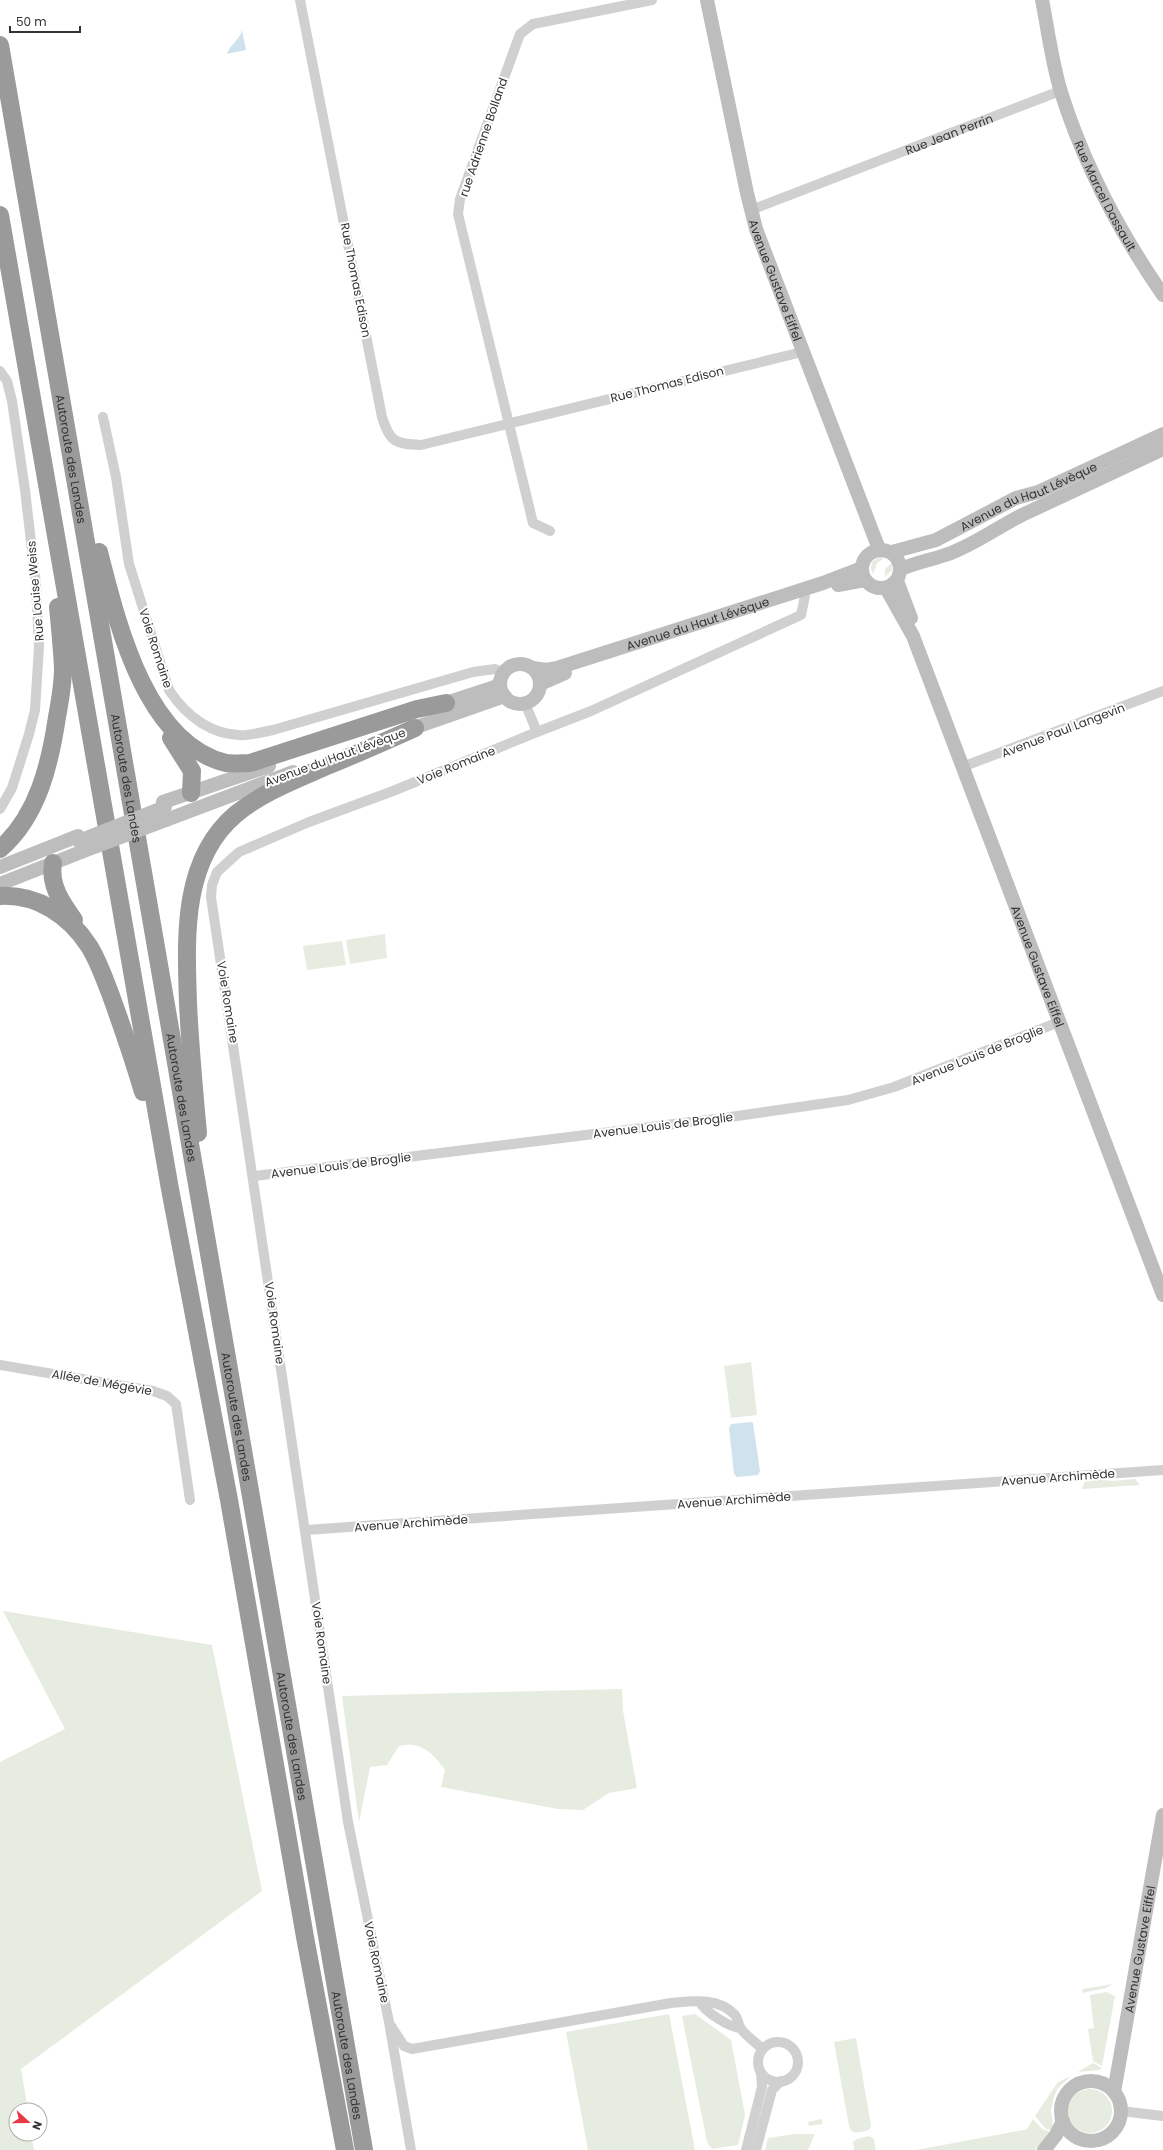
<svg xmlns="http://www.w3.org/2000/svg" width="1163" height="2150" viewBox="0 0 1163 2150" font-family="Poppins,sans-serif">
<style>
.green{fill:#e6ecdf}
.water{fill:#cfe2ee}
.lines{fill:none;stroke-linecap:round;stroke-linejoin:round}
.street{stroke:#d0d0d0;stroke-width:10}
.secondary{stroke:#bdbdbd;stroke-width:14}
.highway{stroke:#9a9a9a;stroke-width:18}
.secondary-bridge{stroke:#bdbdbd;stroke-width:14}
.labels{text-anchor:middle;dominant-baseline:central;stroke-width:4;stroke-linejoin:round;paint-order:stroke}
.street-label{font-size:12px;fill:#333;stroke:#fff}
</style>
<rect width="100%" height="100%" fill="#fff"/>
<path class="green" d="M881,556L885,557L877,563L873,574L871,569L872,562Z
M892,563V570L885,577V569Z
M385,934L387,958L350,964L346,940Z
M342,941L346,965L307,970L303,946Z
M751,1362L757,1415L731,1418L724,1366Z
M1093,1479L1112,1481L1135,1479L1140,1485L1082,1489L1084,1483Z
M3,1611L212,1645L262,1891L21,2069L28,2110H16V2134H31L34,2150H0V1762L65,1729Z
M622,1689L623,1711L637,1788L609,1793L583,1810L558,1809L441,1787L445,1770C433,1753 421,1741 399,1746L387,1765L370,1767L359,1822L342,1696Z
M1113,1984L1106,1988L1082,1993L1083,1989Z
M1106,1992L1115,1996L1102,2066L1093,2061L1088,2029L1094,2028L1090,1995Z
M669,2014L695,2150H588L566,2032Z
M695,2014L731,2040L745,2115L738,2145L712,2149L707,2142L682,2016Z
M856,2038L871,2126L869,2130C860,2132 853,2136 849,2126L834,2042Z
M1093,2063L1102,2068L1100,2070L1078,2072Z
M1071,2076L1058,2088L1054,2097L1051,2109L1053,2128L1052,2130L1046,2129L1035,2116L1058,2082Z
M1068 2111a22 22 0 1 1 44 0a22 22 0 1 1-44 0Z
M822,2119V2124L809,2126L808,2122Z
M1033,2119L1042,2129L1051,2132L1035,2150H916L1023,2130L1027,2129Z
M795,2134H815L808,2150H765L768,2138Z
M869,2136L874,2139L876,2150H854L853,2142L857,2139Z"/>
<path class="water" d="M242,30L246,50L227,54C230,44 240,40 242,30Z
M751,1422L753,1423L760,1471L758,1475L737,1477L734,1474L729,1428L731,1424Z"/>
<g class="lines">
<g class="street">
<path d="M300,0L382,417C390,442 395,444 421,445L802,352"/>
<path id="s1" d="M751,210L1060,91"/>
<path d="M0,371L7,381L12,401L25,490L36,585L39,647L35,710L29,734L12,788L0,809"/>
<path d="M103,417L116,477L129,564L169,690C186,716 213,737 246,735C255,734 264,732 273,730L473,672L495,669L503,673"/>
<path d="M550,531L533,523L458,214L460,199L520,34L533,24L652,0"/>
<path d="M537,732L591,711L801,615L805,596"/>
<path d="M962,767L1163,691"/>
<path d="M254,1176L723,1118L848,1100L894,1087L1059,1022"/>
<path d="M0,1365L153,1391L167,1396L176,1404L190,1500"/>
<path d="M306,1530L1163,1470"/>
<path d="M700,2002C705,2012 729,2027 740,2028"/>
<path d="M391,2026L404,2046L412,2049L671,2003C693,2001 718,1997 735,2015C738,2019 738,2023 740,2027C744,2035 756,2042 762,2049"/>
<circle cx="778" cy="2062" r="20"/>
<path d="M1121,2111L1163,2116"/>
<path d="M411,2150L389,2022L348,1822L211,897L212,885L217,872L239,852L309,822L393,791L537,732L525,703"/>
<path d="M746,2150L762,2087L761,2073"/>
<path d="M756,2150L772,2090L781,2081"/>
</g>
<g class="secondary">
<path id="s2" d="M707,0L747,193L756,229L879,549"/>
<path id="s3" d="M1042,0C1048,30 1052,63 1061,92C1084,165 1120,233 1163,295"/>
<circle cx="881" cy="569" r="19"/>
<path id="s4" d="M892,552L936,540L1016,498L1038,492L1163,434"/>
<path d="M901,569C917,562 935,559 951,553C977,543 998,527 1022,515L1163,449"/>
<path d="M897,581L911,618"/>
<path d="M838,585L865,580"/>
<path id="s5" d="M886,588L913,636L1163,1295"/>
<circle cx="520" cy="684" r="20"/>
<path id="s6" d="M533,668L546,670L557,668L823,583L862,568"/>
<path d="M540,684L565,673"/>
<path d="M437,706L495,687L500,683"/>
<path d="M405,731L505,696"/>
<path d="M163,802L269,766"/>
<path d="M166,820L293,772"/>
<path d="M0,867L78,836"/>
<path d="M0,884L81,852"/>
<circle cx="1091" cy="2111" r="30"/>
<path id="s7" d="M1114,2092L1163,1815"/>
<path d="M1044,2150L1056,2135L1063,2121"/>
</g>
<g class="highway">
<path id="s8" d="M0,45L364,2150"/>
<path d="M0,215L170,1189L229,1500L305,1937L345,2150"/>
<path d="M99,552C117,622 145,743 226,763C233,764 243,763 250,763L417,709L446,703"/>
<path d="M171,738L192,771L191,793"/>
<path d="M0,849C38,816 50,764 57,717C60,701 63,684 63,668C62,648 60,627 58,607"/>
<path d="M53,863C49,885 62,903 74,920"/>
<path d="M0,896C37,894 69,915 89,946C98,960 104,978 110,993C122,1026 133,1058 143,1092"/>
<path d="M198,1133C194,1090 190,1047 188,1003C186,939 181,860 236,814C263,792 295,780 327,766C357,754 386,741 415,728"/>
</g>
<path class="secondary-bridge" d="M79,841L165,807
M81,852L166,820"/>
</g>
<g class="labels">
<g class="street-label">
<text stroke="none"><textPath href="#s1" startOffset="212">Rue Jean Perrin</textPath></text>
<text transform="translate(483 137) rotate(-71)">rue Adrienne Bolland</text>
<text stroke="none"><textPath href="#s3" startOffset="207">Rue Marcel Dassault</textPath></text>
<text transform="translate(356 280) rotate(79)">Rue Thomas Edison</text>
<text stroke="none"><textPath href="#s2" startOffset="289">Avenue Gustave Eiffel</textPath></text>
<text transform="translate(667 384) rotate(-14)">Rue Thomas Edison</text>
<text stroke="none"><textPath href="#s8" startOffset="420">Autoroute des Landes</textPath></text>
<text stroke="none"><textPath href="#s4" startOffset="148">Avenue du Haut Lévèque</textPath></text>
<text transform="translate(35 591) rotate(-95)">Rue Louise Weiss</text>
<text stroke="none"><textPath href="#s6" startOffset="172">Avenue du Haut Lévèque</textPath></text>
<text transform="translate(156 648) rotate(72)">Voie Romaine</text>
<text transform="translate(1063 730) rotate(-21)">Avenue Paul Langevin</text>
<text transform="translate(335 757) rotate(-20)">Avenue du Haut Lévèque</text>
<text transform="translate(456 765) rotate(-22)">Voie Romaine</text>
<text stroke="none"><textPath href="#s8" startOffset="744">Autoroute des Landes</textPath></text>
<text stroke="none"><textPath href="#s5" startOffset="408">Avenue Gustave Eiffel</textPath></text>
<text transform="translate(228 1002) rotate(81)">Voie Romaine</text>
<text transform="translate(977 1055) rotate(-22)">Avenue Louis de Broglie</text>
<text stroke="none"><textPath href="#s8" startOffset="1068">Autoroute des Landes</textPath></text>
<text transform="translate(663 1125) rotate(-7)">Avenue Louis de Broglie</text>
<text transform="translate(341 1165) rotate(-7)">Avenue Louis de Broglie</text>
<text transform="translate(275 1323) rotate(82)">Voie Romaine</text>
<text transform="translate(102 1382) rotate(10)">Allée de Mégévie</text>
<text stroke="none"><textPath href="#s8" startOffset="1392">Autoroute des Landes</textPath></text>
<text transform="translate(1058 1477) rotate(-4)">Avenue Archimède</text>
<text transform="translate(734 1500) rotate(-4)">Avenue Archimède</text>
<text transform="translate(411 1523) rotate(-4)">Avenue Archimède</text>
<text transform="translate(322 1643) rotate(82)">Voie Romaine</text>
<text stroke="none"><textPath href="#s8" startOffset="1716">Autoroute des Landes</textPath></text>
<text stroke="none"><textPath href="#s7" startOffset="145">Avenue Gustave Eiffel</textPath></text>
<text transform="translate(377 1962) rotate(78)">Voie Romaine</text>
<text stroke="none"><textPath href="#s8" startOffset="2040">Autoroute des Landes</textPath></text>
</g>
</g>
<g transform="translate(28 2122) rotate(111)"><circle r="19" fill="#ffffff" stroke="#adadad"/>
<path d="M0-3L7 15L0 10L-7 15Z" fill="#e63946"/>
<text y="-6" font-size="11" font-weight="bold" text-anchor="middle" fill="#333333">N</text>
</g>
<path d="M10 26v6h70v-6" fill="none" stroke="#333333" stroke-width="2"/>
<text x="16" y="26" font-size="12" fill="#333333" stroke="#ffffff" stroke-width="3" paint-order="stroke">50 m</text>
</svg>
